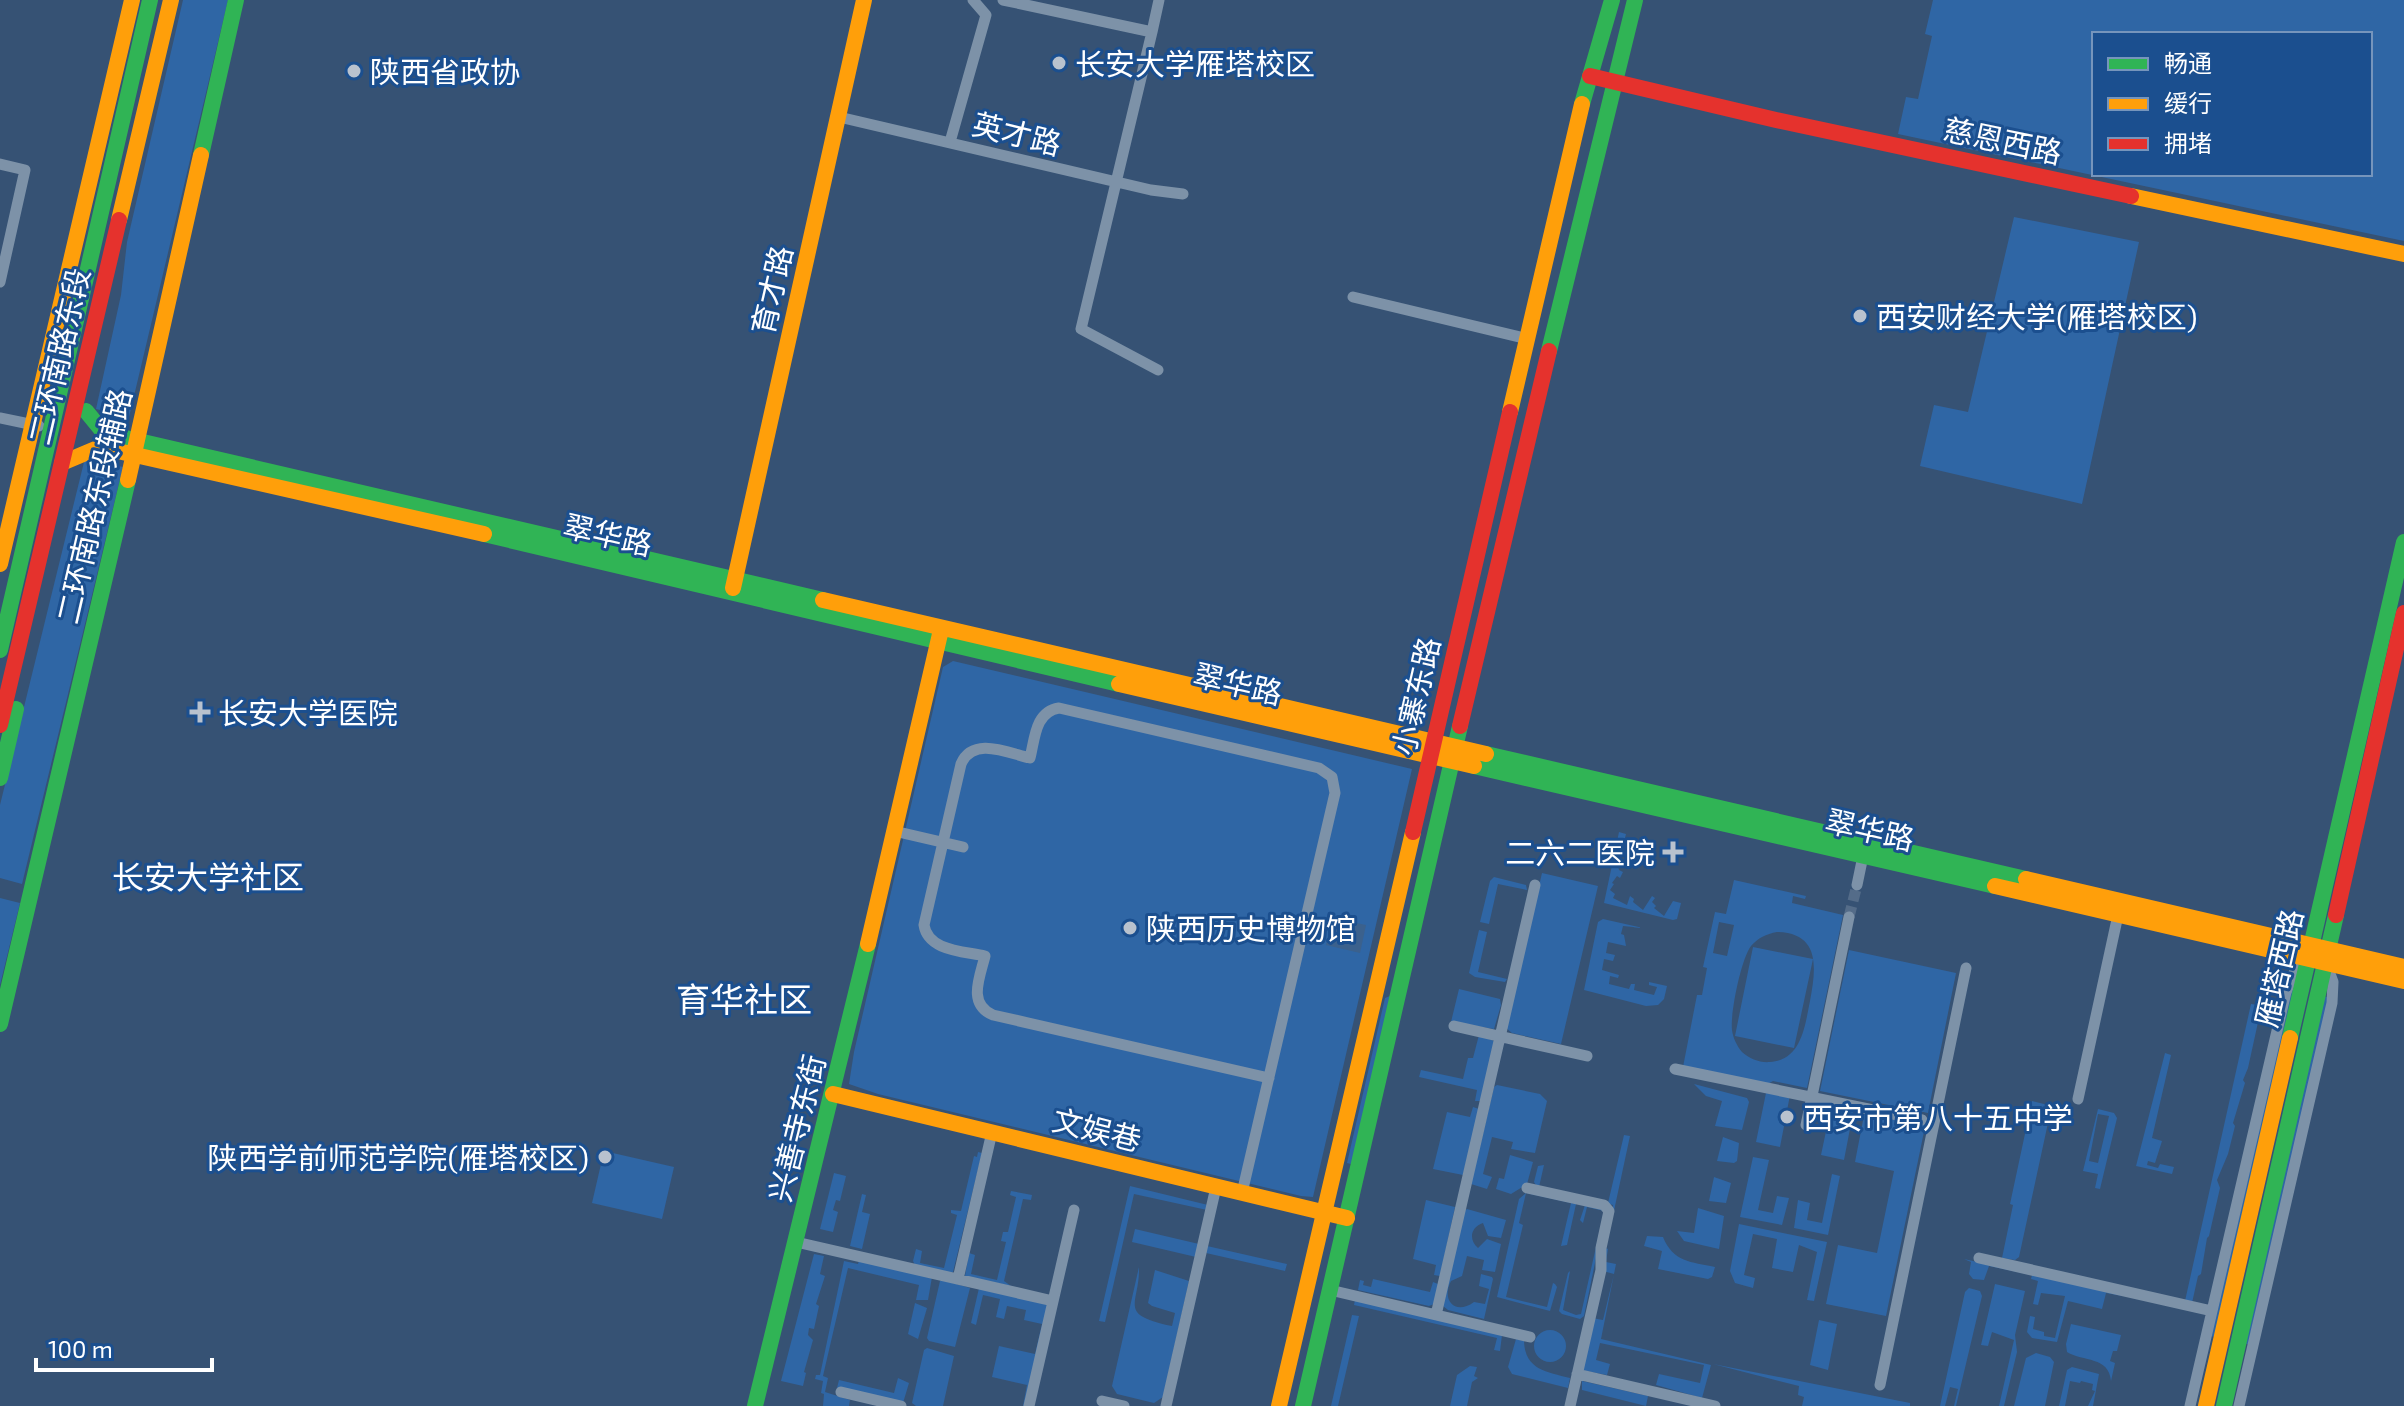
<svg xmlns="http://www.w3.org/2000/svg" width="2404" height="1406" viewBox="0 0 2404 1406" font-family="'Exo 2','Noto Sans SC',sans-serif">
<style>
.green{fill:#2f66a5;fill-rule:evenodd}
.water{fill:#3b618d}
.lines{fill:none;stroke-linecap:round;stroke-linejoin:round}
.street-tunnel{stroke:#546c89;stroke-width:11;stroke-dasharray:11 5.5;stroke-linecap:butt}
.street{stroke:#7d92a8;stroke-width:11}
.fast{stroke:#30b455;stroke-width:16}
.slow{stroke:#ff9f0a;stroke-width:16}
.jam{stroke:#e5322d;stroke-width:16}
.poi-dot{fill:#b9c2ce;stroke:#1b4f8f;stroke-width:3}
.labels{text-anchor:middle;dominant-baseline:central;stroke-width:6;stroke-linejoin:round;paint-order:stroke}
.poi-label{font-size:30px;fill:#fff;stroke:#1b4f8f;text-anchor:start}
.street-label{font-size:30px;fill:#fff;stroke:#1b4f8f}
.neighbourhood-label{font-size:32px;fill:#fff;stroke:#1b4f8f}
.quarter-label{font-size:34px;fill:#fff;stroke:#1b4f8f}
</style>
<rect width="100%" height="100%" fill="#365274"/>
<path class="green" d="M183,0H228L129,417L96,409L121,295L127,242Z
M1933,0H2404V241L1898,134L1906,97L1918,99L1932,36L1925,34ZM2094,34H2370V174H2094Z
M2014,217L2139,242L2082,504L1920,466L1934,405L1968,412Z
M85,458L123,467L22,884L0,878V805Z
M953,661L1412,769L1313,1197L1301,1196L878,1094L849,1084L854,1052L943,667Z
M1619,832L1626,834L1623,846L1624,853L1618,855L1619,861L1617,862L1619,870L1623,872L1620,878L1617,876L1612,883L1614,884L1610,890L1615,894L1613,898L1627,905L1630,896L1634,899L1633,902L1643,910L1652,896L1655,898L1652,902L1656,906L1654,908L1664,916L1673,901L1681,903L1677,919L1673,920L1604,903Z
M1542,873L1598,886L1561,1044L1512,1033L1506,1028Z
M1494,877L1526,885L1527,890L1498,884L1489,924L1480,922L1490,881Z
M1734,880L1806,896L1805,899L1793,896L1792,903L1843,915L1807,1088L1773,1081L1766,1085L1683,1067L1697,995H1702L1707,968L1703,967L1715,912L1726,914ZM1719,922L1734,925L1727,956L1713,953ZM1777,932C1821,933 1816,969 1810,1001C1805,1025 1802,1060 1770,1062C1760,1063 1750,1059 1742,1052C1737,1046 1733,1038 1732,1030C1730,1014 1741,959 1751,946C1758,938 1766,934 1777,932Z
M0,898L20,903L0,985Z
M1603,919L1643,928L1623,926L1621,934L1624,935L1626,946L1608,942L1606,953L1615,955L1613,961L1604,959L1602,970L1619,975L1618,978L1610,976L1609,984L1629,989L1631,984H1635L1634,990L1654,995L1657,987L1649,985V982L1667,986L1664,999L1658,1005L1646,1006L1584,990L1598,922Z
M1479,930L1487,932L1478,972L1507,979L1505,982L1475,977L1469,973Z
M1753,947L1813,959L1794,1048L1735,1036Z
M1849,950L1956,973L1928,1113L1820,1091Z
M2289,988L2297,990L2217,1337L2209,1336Z
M1459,989L1500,999L1501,1005L1494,1029L1451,1022Z
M2264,995L2248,1068L2243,1080L2245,1083L2233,1123L2235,1126L2228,1154L2217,1180L2220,1188L2209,1236L2207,1238L2201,1274L2198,1276L2192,1303L2185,1301L2251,1004L2258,1005L2260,996Z
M1390,996L1355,1165L1347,1163L1385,998Z
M2323,996L2331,998L2251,1345L2243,1343Z
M1479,1035L1494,1041L1481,1101H1475L1477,1090L1419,1077L1421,1070L1463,1079L1468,1058H1473Z
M2165,1053L2171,1055L2152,1138L2162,1141L2155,1163L2148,1161L2147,1165L2158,1168L2160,1164L2174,1167L2172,1174L2136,1166Z
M1694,1084L1747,1098L1749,1102L1742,1130L1715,1126L1722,1101L1706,1096Z
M1497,1085L1540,1094L1547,1101L1535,1153L1511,1149L1513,1142L1492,1137L1483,1174L1492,1177L1487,1189L1471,1184L1494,1087Z
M1766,1093L1790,1095L1780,1147L1756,1142Z
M2032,1101L2048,1105L2051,1109L2019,1257L2015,1260L2002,1258L2013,1205L2010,1204Z
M1832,1103L1854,1108L1844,1160L1821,1155Z
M1473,1107L1479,1109L1463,1175L1433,1169L1447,1112L1470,1117Z
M2098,1109L2114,1113L2117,1118L2100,1189L2095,1188L2098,1174L2083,1171ZM2098,1114L2109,1116L2098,1163L2089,1161Z
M1865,1110L1926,1122L1886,1316L1826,1304L1838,1245L1877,1253L1894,1171L1855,1162Z
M1624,1135L1630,1136L1606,1248L1608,1249L1606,1262L1616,1264L1601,1339L1711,1365L1702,1398L1656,1385L1659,1374L1700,1383L1704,1365L1600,1343L1596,1360L1610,1364L1607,1375L1581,1370L1592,1318L1603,1320L1614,1274L1603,1271V1248L1613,1205L1537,1187L1534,1182L1538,1166L1544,1165L1539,1187L1608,1203Z
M1723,1137L1739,1143L1737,1161L1734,1163L1717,1161Z
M604,1151L674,1167L662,1219L592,1203Z
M978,1152L982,1153L953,1272L951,1273L915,1265L913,1261L916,1249L922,1251L920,1263L944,1268L957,1215L951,1213V1210L961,1211L974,1156L977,1157Z
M1510,1155L1533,1162L1527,1184L1511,1194L1496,1189L1499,1178L1504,1179Z
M1753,1157L1769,1160L1758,1210L1773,1213L1777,1196L1789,1198L1782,1225L1740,1217Z
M834,1173L846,1176L840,1201L836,1200L833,1210L838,1212L833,1232L820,1229Z
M1832,1174L1840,1176L1828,1235L1794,1228L1798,1200L1810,1203L1807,1220L1822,1223Z
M1714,1177L1731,1183L1726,1203L1709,1201Z
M1130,1186L1208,1205L1207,1210L1134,1194L1105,1322L1099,1321Z
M1011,1191L1032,1195L1031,1200L1023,1199L1004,1281L1011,1286L965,1276L969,1253L975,1255L971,1274L997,1280L1006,1242L1001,1241L1003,1232H1008L1016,1197L1010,1195Z
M1527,1192L1576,1204L1567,1245L1561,1246L1571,1203L1526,1193L1519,1223L1523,1225L1506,1297L1547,1307L1553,1283L1555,1284L1557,1287L1550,1311L1497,1297L1519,1199Z
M862,1194L866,1195L862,1212L870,1214L862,1249L850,1246Z
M1426,1200L1455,1207L1440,1276L1434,1275L1436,1265L1413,1259Z
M1585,1205L1606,1210L1584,1316L1580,1319L1562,1314L1559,1311L1568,1273L1570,1271L1563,1310L1576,1315L1581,1314L1604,1211L1587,1207L1583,1223L1580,1220Z
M1698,1208L1724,1216L1719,1249L1684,1241L1677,1231L1694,1233Z
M1467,1209L1506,1220L1501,1238L1488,1236L1483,1223C1471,1227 1468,1239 1478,1248L1487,1239L1501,1244L1495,1272L1482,1270L1484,1260L1467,1256L1462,1276L1451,1281C1441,1300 1455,1316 1474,1302L1485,1304L1489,1289L1479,1286L1481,1274L1492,1277L1493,1279L1484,1319L1448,1310L1443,1306L1464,1211Z
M1739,1224L1827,1242L1814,1301L1807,1300L1817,1252L1799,1245L1793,1272L1772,1268L1777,1239L1753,1234L1744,1275L1755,1278L1753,1288L1735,1283L1730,1271Z
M1135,1229L1199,1244L1196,1257L1132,1242Z
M1647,1236L1663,1237C1673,1262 1691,1262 1715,1267L1712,1277L1708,1279L1658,1269L1662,1251L1644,1246Z
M1207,1246L1287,1264L1285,1271L1206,1253Z
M814,1254L824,1256L820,1274L825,1276L816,1304L819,1306L814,1329L809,1328L808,1335L813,1340L804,1372L806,1373L803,1386L781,1381Z
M1964,1259L2123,1295V1296L2106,1293L2102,1309L2068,1301L2057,1342L2032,1338L2027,1332L2030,1316L2035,1317L2033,1329L2044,1332V1336L2055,1338L2065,1296L2041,1293L2038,1305L2033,1304L2038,1281L2031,1279L2032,1275L1989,1266L1984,1280L1973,1279L1969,1274L1971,1262Z
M859,1260L932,1277L928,1300H916L919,1285L848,1268L823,1376L828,1378L825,1392L850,1400L849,1406H823L824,1394L821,1393L823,1381L815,1379L816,1375H820L844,1261L858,1264Z
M1139,1267C1140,1305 1116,1314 1172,1326L1175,1313L1152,1306L1148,1303L1155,1270L1189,1281L1163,1397L1154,1403L1117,1394L1112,1386Z
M1373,1279L1430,1292L1433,1282L1438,1284L1434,1304L1429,1306L1358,1290L1360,1280L1364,1281L1363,1285L1371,1287Z
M943,1280L970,1288L955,1347L929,1341L927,1338L940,1281Z
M1995,1284L2025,1291L2015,1335L2017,1352L2004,1406H1999L2014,1340L1992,1332L1988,1346L1981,1345Z
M979,1288L1048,1305L1025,1406H1023L1027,1385L992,1377L999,1346L1035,1354L1042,1324L1024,1320L1026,1310L1007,1306L1004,1319L996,1317L1000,1299L983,1295L976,1325L971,1323Z
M1969,1288L1980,1291L1982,1296L1956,1406H1954L1958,1389L1950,1387L1945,1406H1940L1965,1292Z
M1355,1300L1502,1335L1500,1351L1494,1350L1497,1338L1354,1305Z
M915,1303L927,1308L918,1339L908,1334Z
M1352,1315L1359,1316L1338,1406H1331Z
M1819,1320L1837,1324L1828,1370L1810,1365Z
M2071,1324L2121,1335L2117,1351H2113L2110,1361L2115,1363L2111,1381C2109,1356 2083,1362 2067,1352L2066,1344Z
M1534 1346a16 16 0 1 1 32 0a16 16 0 1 1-32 0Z
M1516,1339L1524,1341C1525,1370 1547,1372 1570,1378L1568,1388L1512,1374L1508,1367Z
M927,1348L954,1356L943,1406H916L912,1403L924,1350Z
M2036,1353L2050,1357L2054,1362L2045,1406H2014L2026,1358Z
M1713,1364L1910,1403V1406H1802L1804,1397L1798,1395L1799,1386Z
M1470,1366L1477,1367L1474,1376L1478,1378L1472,1382L1467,1406H1450L1457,1375Z
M2072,1367L2099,1374L2093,1406H2088L2095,1391L2092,1390L2093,1384L2081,1381L2080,1383L2070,1381L2065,1406H2059L2067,1370Z
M898,1378L909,1383L903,1403L837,1388L839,1380L894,1393Z
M1582,1381L1648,1396L1646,1406L1582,1390Z"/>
<path class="water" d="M1332,918L1366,925L1360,953L1326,945Z"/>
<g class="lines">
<path class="street-tunnel" d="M1849,917L1857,885"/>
<path class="street" d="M1003,0L1152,32L1159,0
M1152,32L1081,329L1158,370
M839,117L1151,190L1183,194
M950,142L986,15L973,0
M0,164L25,170L0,282
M1353,297L1528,339
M0,418L39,426
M894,831L963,847
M1857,885L1863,856
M1454,1026L1587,1056
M1675,1069L1922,1120
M2078,1099L2118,915
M1806,1125L1849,917
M1527,1188L1604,1205L1609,1211L1601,1248V1270L1570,1406
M1242,1193L1335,793L1332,777L1319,768L1059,708C1035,712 1035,738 1030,758C1008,753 973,736 961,764L924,925C928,951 963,951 985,956C980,977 967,1004 993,1015L1269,1078
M796,1242L1053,1301
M1979,1258L2212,1311
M958,1279L992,1132
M1330,1290L1530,1337
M1436,1315L1535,885
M1577,1374L1715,1406
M1880,1385L1966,968
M841,1392L901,1406
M1102,1401L1124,1406
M1029,1406L1074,1210
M1166,1406L1216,1187
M2190,1406L2286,992L2294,973L2309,959
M2239,1406L2332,1003L2333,982L2326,963"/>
<path class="fast" d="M1582,104L1612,0
M201,155L236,0
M1549,351L1635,0
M86,411L104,433L823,600
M484,534L1119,684
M0,650L150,0
M1486,754L2026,879
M1474,766L1995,886
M0,778L16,709
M0,1024L128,480
M2290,1038L2404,542
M755,1406L868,944
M1303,1406L1460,726
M2224,1406L2336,915"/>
<path class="slow" d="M2131,196L2404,254
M119,220L171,0
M1510,412L1582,104
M62,463L100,447L484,534
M128,480L201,155
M0,564L132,0
M733,588L864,0
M823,600L1486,754
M1119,684L1474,766
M2026,879L2404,967
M1995,886L2404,981
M868,944L940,634
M833,1094L1347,1218
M1279,1406L1413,832
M2206,1406L2290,1038"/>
<path class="jam" d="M1590,76L1776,120L2131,196
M0,725L119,220
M1460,726L1549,351
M1413,832L1510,412
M2336,915L2404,613"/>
</g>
<g class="poi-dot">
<circle cx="1059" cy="63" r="8"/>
<circle cx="354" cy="71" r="8"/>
<circle cx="1860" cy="316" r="8"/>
<path d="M196 700h8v8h8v8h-8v8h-8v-8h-8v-8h8z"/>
<path d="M1669 840h8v8h8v8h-8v8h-8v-8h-8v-8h8z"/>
<circle cx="1130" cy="928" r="8"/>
<circle cx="1787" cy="1117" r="8"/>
<circle cx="605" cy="1157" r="8"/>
</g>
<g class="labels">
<g class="poi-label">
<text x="1075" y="63">长安大学雁塔校区</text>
<text x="370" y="71">陕西省政协</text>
<text x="1876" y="316">西安财经大学(雁塔校区)</text>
<text x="218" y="712">长安大学医院</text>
<text x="1655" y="852" text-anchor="end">二六二医院</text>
<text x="1146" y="928">陕西历史博物馆</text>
<text x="1803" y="1117">西安市第八十五中学</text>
<text x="589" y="1157" text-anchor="end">陕西学前师范学院(雁塔校区)</text>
</g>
<g class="street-label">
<text transform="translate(1017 133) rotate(14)">英才路</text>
<text transform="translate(2003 140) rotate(12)">慈恩西路</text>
<text transform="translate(771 290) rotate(-77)">育才路</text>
<text transform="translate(58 356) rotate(-77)">二环南路东段</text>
<text transform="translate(93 506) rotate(-77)">二环南路东段辅路</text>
<text transform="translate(608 534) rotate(13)">翠华路</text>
<text transform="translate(1238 683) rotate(13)">翠华路</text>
<text transform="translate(1415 696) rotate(-77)">小寨东路</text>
<text transform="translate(1870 829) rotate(13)">翠华路</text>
<text transform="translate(2278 968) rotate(-77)">雁塔西路</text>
<text transform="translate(796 1128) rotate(-76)">兴善寺东街</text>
<text transform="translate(1097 1129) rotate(14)">文娱巷</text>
</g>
<g class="neighbourhood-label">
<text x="208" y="876">长安大学社区</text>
</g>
<g class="quarter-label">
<text x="744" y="998">育华社区</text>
</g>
</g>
<rect x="2092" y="32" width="280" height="144" fill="#1b4f8f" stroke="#7695bc" stroke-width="2"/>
<rect x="2108" y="58" width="40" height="12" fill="#30b455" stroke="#7695bc" stroke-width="2"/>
<text x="2164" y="72" font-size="24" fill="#ffffff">畅通</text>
<rect x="2108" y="98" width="40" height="12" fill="#ff9f0a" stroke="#7695bc" stroke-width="2"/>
<text x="2164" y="112" font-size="24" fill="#ffffff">缓行</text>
<rect x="2108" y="138" width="40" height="12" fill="#e5322d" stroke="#7695bc" stroke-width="2"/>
<text x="2164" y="152" font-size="24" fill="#ffffff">拥堵</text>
<path d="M36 1358v12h176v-12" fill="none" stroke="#ffffff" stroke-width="4"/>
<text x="48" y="1358" font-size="24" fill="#ffffff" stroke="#1b4f8f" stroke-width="6" paint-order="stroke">100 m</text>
</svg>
